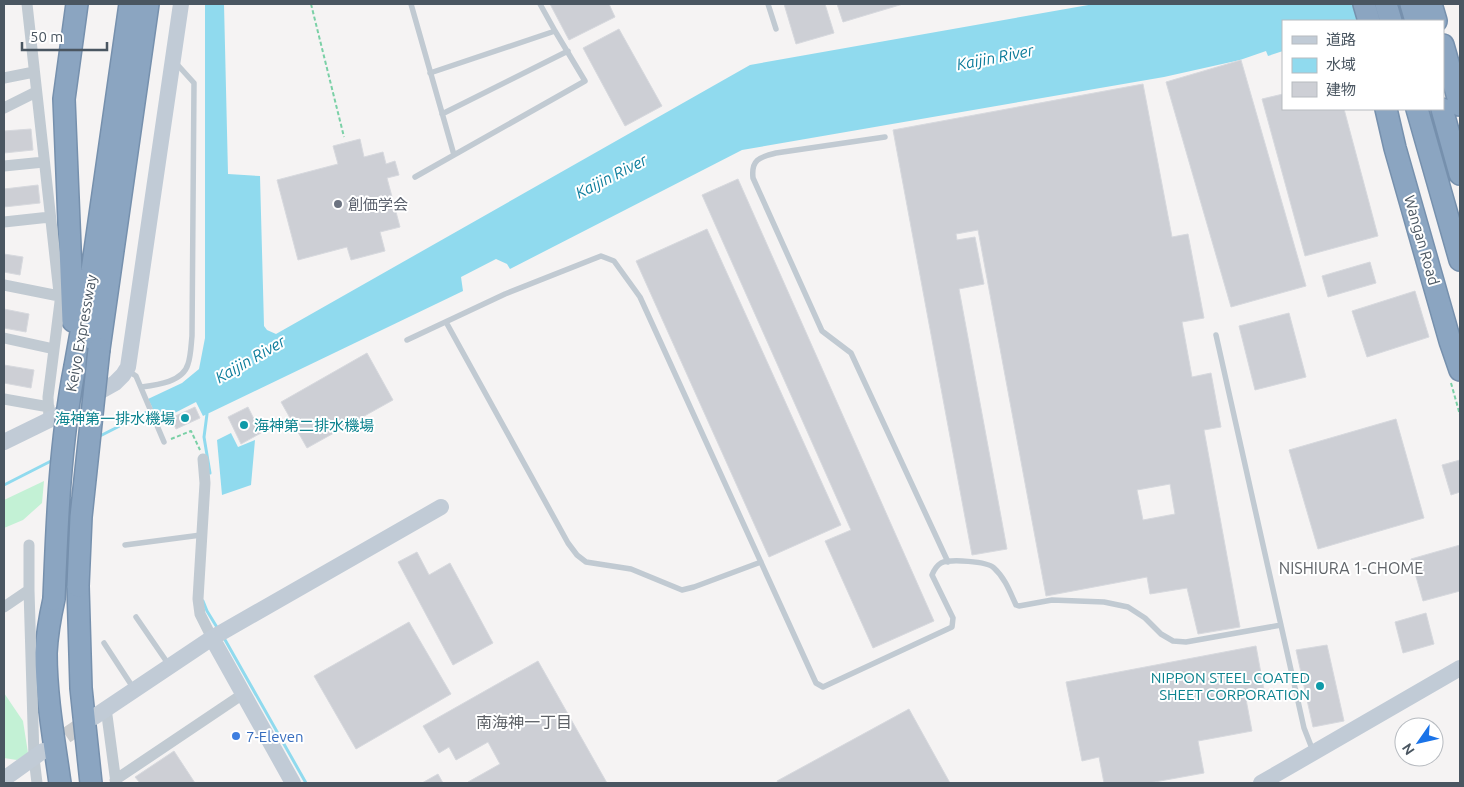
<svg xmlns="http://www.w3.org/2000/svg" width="1464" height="787" viewBox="0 0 1464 787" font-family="Ubuntu,'Noto Sans JP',sans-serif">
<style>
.green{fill:#c3f1d5}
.water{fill:#90daee}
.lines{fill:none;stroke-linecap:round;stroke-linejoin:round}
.stream{stroke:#90daee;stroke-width:3}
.building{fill:#cdcfd5;stroke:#d7d9de;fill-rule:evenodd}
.secondary-tunnel{stroke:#caccce;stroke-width:16;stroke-dasharray:16 8;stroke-linecap:butt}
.highway-casing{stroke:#7690ad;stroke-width:24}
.path{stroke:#7ad0a6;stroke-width:2;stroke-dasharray:4 2.5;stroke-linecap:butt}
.lane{stroke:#c1cad2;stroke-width:5.5}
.street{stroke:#c1cad2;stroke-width:11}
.secondary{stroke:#c1cbd6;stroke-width:16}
.highway{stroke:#8ba5c1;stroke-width:21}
.highway-bridge-casing{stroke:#7690ad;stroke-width:24;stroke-linecap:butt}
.highway-bridge{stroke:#8ba5c1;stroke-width:21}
.worship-dot{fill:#6b7280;stroke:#fff;stroke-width:2}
.culture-dot{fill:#0f9aa8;stroke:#fff;stroke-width:2}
.shop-dot{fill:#3f7fe0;stroke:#fff;stroke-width:2}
.labels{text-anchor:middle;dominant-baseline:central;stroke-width:4;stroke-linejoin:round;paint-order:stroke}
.worship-label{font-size:15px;fill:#5b616d;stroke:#fff;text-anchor:start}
.street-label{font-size:15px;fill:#4a5661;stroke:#fff}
.culture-label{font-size:15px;fill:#0d838f;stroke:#fff;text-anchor:end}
.shop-label{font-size:15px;fill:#366cbe;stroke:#fff;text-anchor:start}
.water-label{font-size:16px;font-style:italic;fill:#0c7c9b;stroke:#fff}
.neighbourhood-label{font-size:16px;fill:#5f6368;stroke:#fff}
</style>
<rect width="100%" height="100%" fill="#f5f3f3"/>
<path class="green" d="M44,481L42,503L23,520L4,528V500Z
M4,693L23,721L28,753L17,760L4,758Z"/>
<path class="water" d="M205,4H224L228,174L260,176L264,326L267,330L276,334L750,65L1094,4H1424L1370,21H1283V51L1268,56L1266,51L1240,60L1164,77L742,150L510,269L507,264L496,259L461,277L463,291L203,416L196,402L159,421L148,399L182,383L199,369L205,338Z
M231,433L238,447L255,440L251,485L222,495L217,440Z"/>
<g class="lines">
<path class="stream" d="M207,414L204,437L210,473
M98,437L157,407
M4,485L55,459
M203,601L207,611L218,629
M224,638L306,783"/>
</g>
<path class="building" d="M550,4H609L615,17L569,40Z
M784,4H825L834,33L796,44Z
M837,4H903L843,22Z
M619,29L662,106L625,126L583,48Z
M1241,60L1306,286L1231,307L1166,82Z
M1143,84L1172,237L1188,234L1204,318L1182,322L1192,377L1211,373L1221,427L1204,430L1240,627L1198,634L1187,588L1150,594L1147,577L1046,596L978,230L956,234L957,240L975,237L984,284L959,289L1007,549L972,555L893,130ZM1170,484L1175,514L1143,520L1137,490Z
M1283,94V109H1344L1378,236L1305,256L1262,99Z
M31,129L33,150L4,153V131Z
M360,139L364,157L383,152L386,164L395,161L399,175L387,178L400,227L380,232L385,251L351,260L347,247L298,260L277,180L338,164L333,146Z
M738,179L934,621L873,648L825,541L851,530L702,195Z
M38,185L40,203L4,207V189Z
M707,229L841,525L769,557L636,261Z
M4,254L23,257L20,275L4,272Z
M1370,262L1376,283L1328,297L1322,276Z
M1415,291L1429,337L1367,357L1352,311Z
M4,309L29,314L26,332L4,328Z
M1289,313L1306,377L1255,390L1239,326Z
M367,353L393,400L307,448L281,402Z
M4,365L34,370L31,388L4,383Z
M195,407L200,418L176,429L171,418Z
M248,407L261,433L241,444L228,417Z
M1396,419L1424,518L1318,549L1289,450Z
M1460,460V492L1451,495L1442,465Z
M1460,545V591L1423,601L1411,559Z
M417,552L429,575L450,563L493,643L453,665L398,562Z
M1426,613L1434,644L1403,653L1395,622Z
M409,622L451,694L356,749L314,676Z
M1327,645L1344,721L1313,727L1296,650Z
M1256,646L1264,690L1245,694L1252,731L1198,741L1204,773L1149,783H1104L1099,757L1082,761L1066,682Z
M538,661L607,783H469L468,782L500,764L488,742L456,760L449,747L439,753L423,726Z
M909,709L950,783H778L777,781Z
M174,751L195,783H140L135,777Z
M438,774L443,783H422Z"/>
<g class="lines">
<path class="secondary-tunnel" d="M46,749L92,718"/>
<defs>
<path id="highway" d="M1364,4L1369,21
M1386,4L1391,21
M1411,4L1416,21
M1431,4L1436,21
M1443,45L1460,105
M1386,109L1395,148L1450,341L1460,370
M1417,109L1460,260
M1442,109L1460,174
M73,321L64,99L77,4
M99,349L148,4
M75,366L92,271L130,4
M78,586L81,688L91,783
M54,599C50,617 47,634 46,653C46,696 54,740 60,783"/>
</defs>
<use href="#highway" class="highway-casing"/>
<path class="path" d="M311,4L344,137
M1451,383L1460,415
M171,439L191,431L200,450"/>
<path class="lane" d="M411,4L454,155
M768,4L776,29
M430,73L555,31L540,4
M442,114L568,51
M885,137L776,153C759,157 751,160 753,178L822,331L851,353L948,562
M415,177L585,81L555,31
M446,322L568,543L577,555L586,562L631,569L682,590L694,587L761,562
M1216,335L1304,728L1313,751
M407,340L505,294L601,256L614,261L640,297L816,683L823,687L952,627L953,618L932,575C934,570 936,566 941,563C950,559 987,561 994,568C1005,578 1010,592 1016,605L1019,606L1052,600L1104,602L1128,607L1145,618L1161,634L1173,641L1186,642L1281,625
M127,370L136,376L164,442
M141,387C157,385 183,382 188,364C191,355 191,345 192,336L194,83L175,62
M125,545L201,535
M136,617L169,665
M104,643L134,689"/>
<path class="street" d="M27,4L60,302L48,397L49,420
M4,78L34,72
M4,108L36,92
M4,166L44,162
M4,222L50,217
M4,285L59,296
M4,338L54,349
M4,399L49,407
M203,459L205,483L198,599L200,614L212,638
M29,545V590L34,758L37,783
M4,607L29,590
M106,708L116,783
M115,780L243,694"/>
<path class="secondary" d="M4,442L49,420L115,383L123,375L128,367L181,4
M212,638L293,783
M94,717L212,638L441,507
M4,779L43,751
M1261,783L1460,668"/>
<use href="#highway" class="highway"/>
<defs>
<path id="highway-bridge" d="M78,586L81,517L99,349
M54,599C57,521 60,443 75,366"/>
</defs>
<use href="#highway-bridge" class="highway-bridge-casing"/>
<use href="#highway-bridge" class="highway-bridge"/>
</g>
<circle class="worship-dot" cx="338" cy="204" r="5"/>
<g class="culture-dot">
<circle cx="185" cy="418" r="5"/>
<circle cx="244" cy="425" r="5"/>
<circle cx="1320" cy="686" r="5"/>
</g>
<circle class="shop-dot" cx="236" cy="736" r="5"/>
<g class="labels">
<g class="worship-label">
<text x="348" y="204">創価学会</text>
</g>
<g class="street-label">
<text transform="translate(1422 240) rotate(74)">Wangan Road</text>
<text transform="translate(81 333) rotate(-80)">Keiyo Expressway</text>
</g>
<g class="culture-label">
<text x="175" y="418">海神第一排水機場</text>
<text x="254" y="425" text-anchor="start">海神第二排水機場</text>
<text x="1310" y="677">NIPPON STEEL COATED<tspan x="1310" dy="17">SHEET CORPORATION</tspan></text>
</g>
<g class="shop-label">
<text x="246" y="736">7-Eleven</text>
</g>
<g class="water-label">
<text transform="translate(995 57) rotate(-11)">Kaijin River</text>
<text transform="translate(611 176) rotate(-27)">Kaijin River</text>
<text transform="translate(250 359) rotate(-30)">Kaijin River</text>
</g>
<g class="neighbourhood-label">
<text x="1351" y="568">NISHIURA 1-CHOME</text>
<text x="524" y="722">南海神一丁目</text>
</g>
</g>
<rect width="1464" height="787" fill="none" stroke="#4a5661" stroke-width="10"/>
<rect x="1282" y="20" width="162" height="90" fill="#ffffff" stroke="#b7bbc0"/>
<rect x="1292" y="36" width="25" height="8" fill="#c1cbd6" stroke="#b7bbc0"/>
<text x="1326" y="45" font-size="15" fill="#4a5661">道路</text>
<rect x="1292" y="58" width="25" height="15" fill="#90daee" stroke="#b7bbc0"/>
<text x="1326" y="70" font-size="15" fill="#4a5661">水域</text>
<rect x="1292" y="82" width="25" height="15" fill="#cdcfd5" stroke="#b7bbc0"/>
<text x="1326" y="95" font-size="15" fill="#4a5661">建物</text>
<g transform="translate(1419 742) rotate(236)"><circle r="24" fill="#ffffff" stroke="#b7bbc0"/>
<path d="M0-4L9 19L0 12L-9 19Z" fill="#1a73e8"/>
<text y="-8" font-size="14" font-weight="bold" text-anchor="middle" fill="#4a5661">N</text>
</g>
<path d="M22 42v8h85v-8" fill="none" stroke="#4a5661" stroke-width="2.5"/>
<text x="30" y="42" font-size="15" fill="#4a5661" stroke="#ffffff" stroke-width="4" paint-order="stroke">50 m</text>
</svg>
